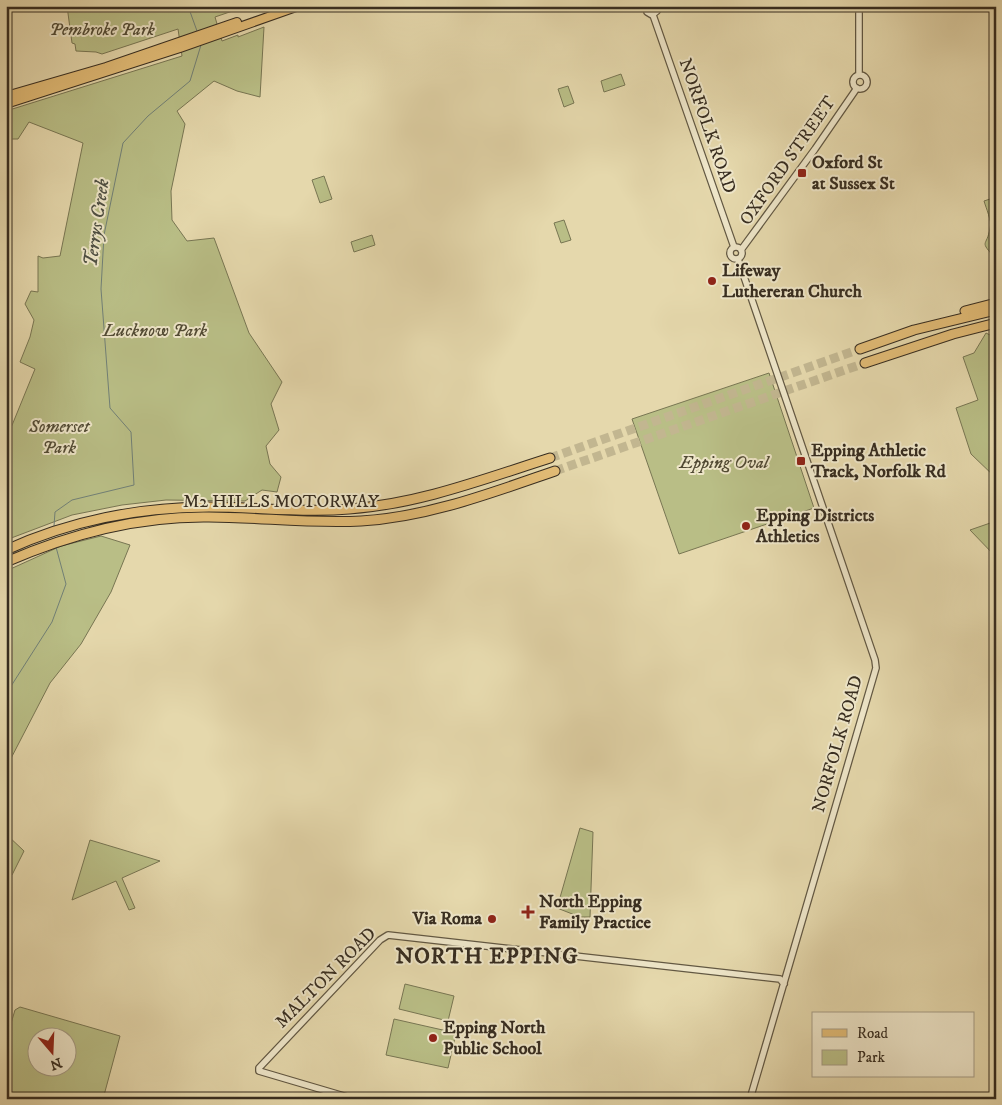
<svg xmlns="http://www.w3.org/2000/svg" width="1002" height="1105" viewBox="0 0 1002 1105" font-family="'IM FELL DW Pica',serif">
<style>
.green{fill:#b9be86;stroke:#787653;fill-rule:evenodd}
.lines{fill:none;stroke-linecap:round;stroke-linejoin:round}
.stream{stroke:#718077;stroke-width:1}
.motorway-tunnel{stroke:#c2b690;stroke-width:9;stroke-dasharray:9 4.5;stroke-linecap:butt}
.tertiary-casing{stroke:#625843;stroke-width:8}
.primary-casing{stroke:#372d20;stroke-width:10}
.motorway-casing{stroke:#372d20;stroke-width:11}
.tertiary{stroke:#eee6c9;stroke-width:5.5}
.primary{stroke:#e2bc76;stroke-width:8}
.motorway{stroke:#e2bc76;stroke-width:9}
.poi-dot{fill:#8f2418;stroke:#eee6c9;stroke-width:2}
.labels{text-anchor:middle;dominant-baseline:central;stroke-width:4;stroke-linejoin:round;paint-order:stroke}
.park-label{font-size:18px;font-style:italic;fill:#514a34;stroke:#eee6c9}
.street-label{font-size:18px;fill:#372d20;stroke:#eee6c9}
.poi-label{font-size:18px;font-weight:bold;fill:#372d20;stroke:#eee6c9;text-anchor:start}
.water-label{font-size:19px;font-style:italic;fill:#4f5044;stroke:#eee6c9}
.district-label{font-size:22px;font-weight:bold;letter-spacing:1px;fill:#372d20;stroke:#eee6c9}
</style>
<rect width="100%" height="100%" fill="#e5d8ac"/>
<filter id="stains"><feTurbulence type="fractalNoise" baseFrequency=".004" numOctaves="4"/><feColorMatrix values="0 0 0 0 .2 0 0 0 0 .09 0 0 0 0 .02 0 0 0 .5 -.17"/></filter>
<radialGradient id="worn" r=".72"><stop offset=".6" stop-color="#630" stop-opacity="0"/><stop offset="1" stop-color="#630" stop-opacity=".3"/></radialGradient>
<path class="green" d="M67,6H247L215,17L222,41L238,35V37L264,27L260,97L237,91L214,81L177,111L185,124L171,191L172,220L187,241L214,238L249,333L282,382L271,404L279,430L266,446L270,464L281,477L277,492L262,490L245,501L166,500L122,505L72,515L6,540V440L35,369L20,362L30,337L34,320L25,304L31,291L38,292V256L43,258L60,256L83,143L29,122L18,139H6V111L182,56L178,29L102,54L96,52L76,51L75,44L72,43Z
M621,74L625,85L604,92L601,81Z
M568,86L574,103L564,107L558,89Z
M324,176L332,199L320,203L312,180Z
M996,197V259C978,239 987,248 990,228C992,221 986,208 984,201Z
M564,220L571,240L561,243L554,223Z
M372,235L375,245L354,252L351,242Z
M986,333L996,338V478L971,454L956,408L978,400L963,357L974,353Z
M769,373L814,508L679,554L632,419Z
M996,521V557L970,530Z
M101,536L130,545L111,592L81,644L50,683L6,768V571L61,546Z
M580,828L593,832L590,917H580L557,908Z
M6,834L24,851L12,875H6Z
M90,840L160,861L122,878L135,908L129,910L116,881L72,900Z
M405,984L454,996L448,1021L399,1009Z
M20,1007L120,1036L103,1099H6V1040L15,1010ZM38,1038H68V1068H38Z
M394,1019L456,1033L448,1068L386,1055Z"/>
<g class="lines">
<path class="stream" d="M188,6L197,31
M996,334L994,339L992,375L996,390
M54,526L55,512L72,500L134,485L131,432L110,408L101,289L104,235L123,143L148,116L190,81L201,45
M6,694L52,622L66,584L56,547"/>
<path class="motorway-tunnel" d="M550,458L860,349
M555,471L865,363"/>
<defs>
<path id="tertiary" d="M648,6L647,12L652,15L657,11L655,6
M859,6V75
M653,15L734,247
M853 82a7 7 0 1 1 14 0a7 7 0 1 1-14 0Z
M730 253a6 6 0 1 1 12 0a6 6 0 1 1-12 0Z
M741,250L815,149L857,88
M738,259L875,660L876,668L750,1099
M354,1099L259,1071V1068L380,940L388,935L780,979L784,984"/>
<path id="primary" d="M6,96L106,67L237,22
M6,104L180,48L299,6"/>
<path id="motorway" d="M965,311L996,303
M860,349L914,330L996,310
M865,363L953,334L996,323
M6,550C69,521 140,507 209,507C256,507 302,513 349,509C419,504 484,479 550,458
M6,562C70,534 139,516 209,517C259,517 310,524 361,521C428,517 491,493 555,471"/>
</defs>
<use href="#tertiary" class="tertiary-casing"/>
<use href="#primary" class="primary-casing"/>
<use href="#motorway" class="motorway-casing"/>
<use href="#tertiary" class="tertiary"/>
<use href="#primary" class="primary"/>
<use href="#motorway" class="motorway"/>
</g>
<g class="poi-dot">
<rect x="797" y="168" width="10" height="10" rx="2.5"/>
<circle cx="712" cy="281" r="5"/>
<rect x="796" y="456" width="10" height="10" rx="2.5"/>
<circle cx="746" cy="526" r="5"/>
<path d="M525.5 904.5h5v5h5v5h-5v5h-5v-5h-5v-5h5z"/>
<circle cx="492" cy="919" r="5"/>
<circle cx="433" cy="1038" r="5"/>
</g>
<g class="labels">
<g class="park-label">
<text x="102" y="30">Pembroke Park</text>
<text x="155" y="331">Lucknow Park</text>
<text x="59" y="427">Somerset<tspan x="59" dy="21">Park</tspan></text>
<text x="724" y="463">Epping Oval</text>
</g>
<g class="street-label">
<text transform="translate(707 126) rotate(71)">NORFOLK ROAD</text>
<text transform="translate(788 161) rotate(-55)">OXFORD STREET</text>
<text x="281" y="502">M2 HILLS MOTORWAY</text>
<text transform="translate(838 744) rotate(-74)">NORFOLK ROAD</text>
<text transform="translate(326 978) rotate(-45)">MALTON ROAD</text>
</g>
<g class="poi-label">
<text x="812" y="163">Oxford St<tspan x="812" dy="21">at Sussex St</tspan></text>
<text x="722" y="271">Lifeway<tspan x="722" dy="21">Luthereran Church</tspan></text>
<text x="811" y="451">Epping Athletic<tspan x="811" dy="21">Track, Norfolk Rd</tspan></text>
<text x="756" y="516">Epping Districts<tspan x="756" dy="21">Athletics</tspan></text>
<text x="539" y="902">North Epping<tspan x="539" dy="21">Family Practice</tspan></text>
<text x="482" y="919" text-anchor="end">Via Roma</text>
<text x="443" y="1028">Epping North<tspan x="443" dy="21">Public School</tspan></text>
</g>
<g class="water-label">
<text transform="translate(97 223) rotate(-82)">Terrys Creek</text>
</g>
<g class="district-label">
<text x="487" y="956">NORTH EPPING</text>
</g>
</g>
<rect width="1002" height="1105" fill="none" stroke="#e5d8ac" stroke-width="25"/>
<rect x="8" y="8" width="987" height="1090" fill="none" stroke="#372d20" stroke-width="2.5"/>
<rect x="12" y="12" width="977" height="1080" fill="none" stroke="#372d20"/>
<rect x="812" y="1012" width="162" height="65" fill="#eee6c9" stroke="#a59c85"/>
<rect x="822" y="1029" width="25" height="8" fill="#e2bc76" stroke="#a59c85"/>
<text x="857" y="1038" font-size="15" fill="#372d20">Road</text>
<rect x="822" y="1050" width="25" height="15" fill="#b9be86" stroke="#a59c85"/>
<text x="857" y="1062" font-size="15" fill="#372d20">Park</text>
<g transform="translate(52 1052) rotate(161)"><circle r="24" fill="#eee6c9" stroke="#a59c85"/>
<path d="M0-4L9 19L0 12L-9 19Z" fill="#8f2418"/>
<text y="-8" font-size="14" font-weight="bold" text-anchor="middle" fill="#372d20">N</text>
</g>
<rect width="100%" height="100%" filter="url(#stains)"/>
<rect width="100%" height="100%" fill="url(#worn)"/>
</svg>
